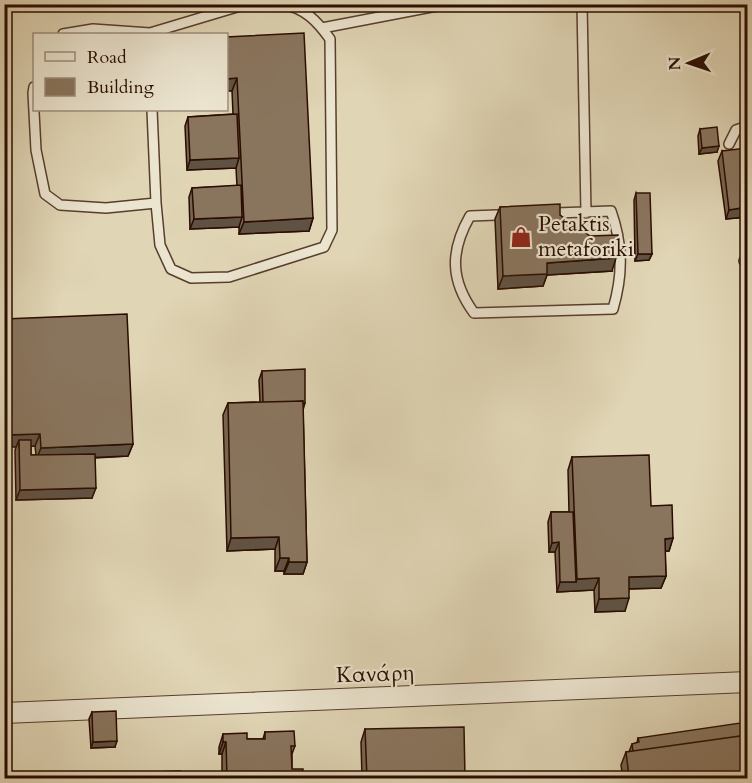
<svg xmlns="http://www.w3.org/2000/svg" width="752" height="783" viewBox="0 0 752 783" font-family="Cardo,serif">
<style>
.lines{fill:none;stroke-linecap:round;stroke-linejoin:round}
.service-casing{stroke:#583e2d;stroke-width:12}
.minor-casing{stroke:#583e2d;stroke-width:22}
.service{stroke:#ebe4cf;stroke-width:9}
.minor{stroke:#ebe4cf;stroke-width:20}
.wall{fill:#766551;stroke:#2a0c00;stroke-width:1.5;fill-rule:evenodd}
.shaded-wall{fill:#605242;stroke:#2a0c00;stroke-width:1.5}
.building{fill:#89755e;stroke:#2a0c00;stroke-width:1.5}
.labels{text-anchor:middle;dominant-baseline:central;stroke-width:4.5;stroke-linejoin:round;paint-order:stroke}
.poi-label{font-size:22px;fill:#2a0c00;stroke:#ebe4cf;text-anchor:start}
.street-label{font-size:22px;fill:#2a0c00;stroke:#ebe4cf}
</style>
<rect width="100%" height="100%" fill="#e0d5b5"/>
<filter id="stains"><feTurbulence type="fractalNoise" baseFrequency=".00333" numOctaves="4"/><feColorMatrix values="0 0 0 0 .2 0 0 0 0 .09 0 0 0 0 .02 0 0 0 .5 -.17"/></filter>
<radialGradient id="worn" r=".72"><stop offset=".6" stop-color="#630" stop-opacity="0"/><stop offset="1" stop-color="#630" stop-opacity=".3"/></radialGradient>
<g class="lines">
<defs>
<path id="service" d="M582,4L586,213
M322,28L447,4
M63,34L93,29L150,33L247,4
M34,87L33,93L36,150L45,194L60,205L106,208L156,203
M152,110L156,203L160,245L171,269L191,278L229,277L324,247L332,230L330,39C317,21 305,8 282,4
M729,144L736,130L748,126
M611,211C623,245 623,275 613,309L474,313C450,280 450,251 470,216Z
M744,261H748"/>
<path id="minor" d="M4,713L748,682"/>
</defs>
<use href="#service" class="service-casing"/>
<use href="#minor" class="minor-casing"/>
<use href="#service" class="service"/>
<use href="#minor" class="minor"/>
</g>
<path class="wall" d="M226,37L313,218L309,231L239,234V227L190,229L189,197L192,188L237,186L236,168L187,170L185,126L188,117L233,114L232,91Z
M700,129L717,152L699,154L698,136Z
M722,151L747,217L726,219L718,161Z
M636,193L652,254L649,260L635,261L634,200Z
M500,207L560,215L612,271L547,275L543,286L498,289L495,219Z
M4,319L133,444L128,456L95,458L92,498L16,500L15,450L16,447ZM31,446H35L36,455H31Z
M262,371L305,403L303,410L307,562L303,574H284V571H275V549L227,551L223,415L228,403L260,402L259,380Z
M572,457L651,506L673,538L669,551H665L666,576L661,588L629,589L625,611L595,612L594,590L557,592L555,552H549L548,522L551,512H569L568,470Z
M92,712L115,747L91,748L89,719Z
M365,729L465,778H362L361,742Z
M265,732L295,746L292,754V769L303,778H222V754H219V747L223,734L247,739H263Z
M638,738L747,778H623L621,765L626,752H629L632,744L637,743Z"/>
<path class="shaded-wall" d="M237,78L232,91H226V79Z
M719,146L717,152L699,154L702,148Z
M239,158L236,168L187,170L190,160Z
M747,207V217L726,219L729,210Z
M242,217L239,227L190,229L194,219Z
M313,218L309,231L239,234L244,222Z
M638,254H652L649,260L635,261Z
M616,258L612,271L547,275L543,286L498,289L503,276L547,263Z
M40,434L35,446L19,447V440L16,447H4V435Z
M133,444L128,456L36,460L41,448Z
M96,488L92,498L16,500L20,490Z
M279,537L275,549L227,551L231,538Z
M673,538L669,551H660L665,539Z
M559,542L555,552H549L552,543Z
M280,558H289L284,571H275Z
M289,562H307L303,574H284Z
M666,576L661,588L624,589L629,577Z
M599,578L594,590L557,592L560,582H576L577,579Z
M629,598L625,611L595,612L599,599Z
M117,741L115,747L91,748L93,742Z
M223,742H226L222,754H219Z
M637,775L636,778H628L629,776Z"/>
<path class="building" d="M304,33L313,218L244,222L237,78L226,79V37Z
M237,114L239,158L190,160L188,117Z
M717,127L719,146L702,148L700,129Z
M747,148V207L729,210L722,151Z
M241,185L242,217L194,219L192,188Z
M636,193H650L652,254H638Z
M560,204V215L590,236L618,235L616,258L547,263V274L503,276L500,207Z
M127,314L133,444L41,448L40,434L4,435V319Z
M305,369V403H303V401L263,402L262,371Z
M303,401L307,562H289V558H280L279,537L231,538L228,403Z
M19,440H31V455L95,454L96,488L20,490Z
M649,455L651,506L672,505L673,538L665,539L666,576L629,577V598L599,599V578L577,579L572,457Z
M551,512H573L576,582H560L559,542L552,543Z
M116,711L117,741L93,742L92,712Z
M747,722V735L633,751L632,744L639,742L638,738Z
M464,727L465,778H367L365,729Z
M294,731L295,746H291L292,769H303V778H227L226,742H223V734L247,733V739H265V732Z
M747,735V778H637V775L629,776L626,752Z
M180,771L181,778H129V773Z"/>
<defs>
<symbol id="shop-bare" viewBox="-9 -9 18 18"><path d="M-5-2.5h2.3a2.7 3.5 0 0 1 5.4 0H5L5.5 6h-11ZM-1.5-2.5h3a1.5 2.3 0 0 0-3 0Z" fill="#8f2418" stroke="#ebe4cf" stroke-width="2.5" paint-order="stroke"/></symbol>
</defs>
<g fill-rule="evenodd">
<use href="#shop-bare" x="506" y="222" width="30" height="30"/>
</g>
<g class="labels">
<g class="poi-label">
<text x="538" y="224">Petaktis<tspan x="538" dy="25">metaforiki</tspan></text>
</g>
<g class="street-label">
<text transform="translate(375 674) rotate(-2)">Κανάρη</text>
</g>
</g>
<rect width="752" height="783" fill="none" stroke="#e0d5b5" stroke-width="24"/>
<rect x="6" y="6" width="740" height="771" fill="none" stroke="#2a0c00" stroke-width="3"/>
<rect x="12" y="12" width="728" height="759" fill="none" stroke="#2a0c00" stroke-width="1.5"/>
<rect x="33" y="33" width="195" height="78" fill="#ebe4cf" stroke="#9e8e7c" stroke-width="1.5"/>
<rect x="45" y="52" width="30" height="9" fill="#ebe4cf" stroke="#9e8e7c" stroke-width="1.5"/>
<text x="87" y="63" font-size="18" fill="#2a0c00">Road</text>
<rect x="45" y="78" width="30" height="18" fill="#89755e" stroke="#9e8e7c" stroke-width="1.5"/>
<text x="87" y="93" font-size="18" fill="#2a0c00">Building</text>
<g transform="translate(689 63) rotate(268)" stroke="#ebe4cf" stroke-width="4.5" paint-order="stroke">
<path d="M0-4.5L10 22L0 15L-10 22Z" fill="#2a0c00"/>
<text y="-9" font-size="16" font-weight="bold" text-anchor="middle" fill="#2a0c00">N</text>
</g>
<rect width="100%" height="100%" filter="url(#stains)"/>
<rect width="100%" height="100%" fill="url(#worn)"/>
</svg>
